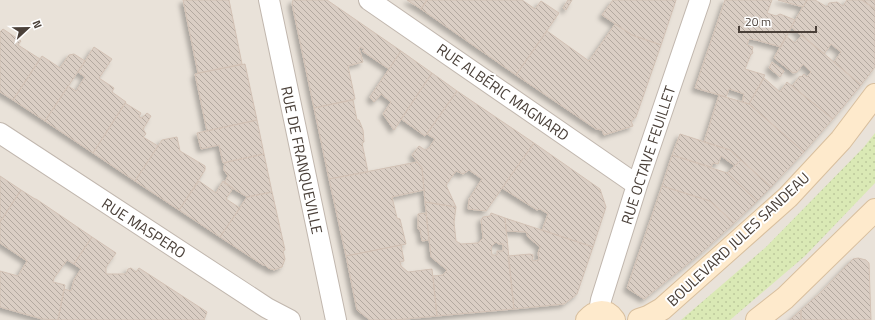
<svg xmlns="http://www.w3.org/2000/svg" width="875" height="320" viewBox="0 0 875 320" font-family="'Titillium Web',sans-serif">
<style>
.residential{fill:#e9e2d9}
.grass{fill:url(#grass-dots)}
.building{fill:url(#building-back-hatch);stroke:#d2c1b4;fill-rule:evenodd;filter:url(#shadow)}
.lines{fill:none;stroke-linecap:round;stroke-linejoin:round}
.street-casing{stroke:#c1b7ae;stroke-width:22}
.secondary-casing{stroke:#d8bf9e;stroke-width:24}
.street{stroke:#fff;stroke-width:20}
.secondary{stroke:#feeacc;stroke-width:22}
.labels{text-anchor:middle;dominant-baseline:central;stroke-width:4;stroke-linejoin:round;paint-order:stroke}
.street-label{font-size:15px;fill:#4a4039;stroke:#fff}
</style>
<defs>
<pattern id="grass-dots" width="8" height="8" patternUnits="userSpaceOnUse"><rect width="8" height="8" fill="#dae9b5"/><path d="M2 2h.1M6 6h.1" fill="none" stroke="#bdc99c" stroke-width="1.8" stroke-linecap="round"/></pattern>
<pattern id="building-back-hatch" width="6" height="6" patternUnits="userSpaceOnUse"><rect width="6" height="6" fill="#dacec4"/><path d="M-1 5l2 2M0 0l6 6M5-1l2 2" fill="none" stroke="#b3a9a0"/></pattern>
<filter id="shadow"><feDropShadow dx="-3.5" dy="3.5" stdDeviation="2" flood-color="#0004"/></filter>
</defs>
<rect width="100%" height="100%" fill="#f6f1eb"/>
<path class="residential" d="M0,0H875V320H0Z"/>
<path class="grass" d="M875,133V183L805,256L730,320H681L766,247L864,147Z"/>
<path class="building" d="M183,0H229L242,64L198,73Z
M293,0H327L401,51L389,69L362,51L364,49L360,47L359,48L363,62L348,66L355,99L314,108L292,4Z
M407,0H427L421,9Z
M427,0H522L535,9L541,1L559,13L516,75L421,9Z
M568,0H572L566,10L563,8Z
M613,0H676L661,45L632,35L602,15Z
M725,0H772L767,13L776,16L780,14L795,20L781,47L756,40L749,39L747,45L753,47L752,51L753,52L752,54H751L745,69L765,75L749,104L742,102L744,94L729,89L726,97L695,88Z
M778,0H807L803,7Z
M807,0H815L827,7L829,3L837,2L843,6L847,0H862L875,9V67L861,85L834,62L841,52L831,44L824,54L791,27Z
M862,0H875V9Z
M615,24L632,35L661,45L636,117L631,121L633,126L604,135L602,130L596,129L516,75L547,31L589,61Z
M3,29L21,41L18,45L40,59L13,100L0,92V32Z
M802,35L861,85L833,119L792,86L800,76L801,77L804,74L807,77L811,72L803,64L797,72L793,73L774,58L786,36L795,43Z
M94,47L112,59L99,78L114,88L112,92L126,102L93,153L45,121L68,86L76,91L85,77L78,72Z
M401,51L432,73L394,130L383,114L391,102L381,94L374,102L370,97Z
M74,54L85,61L45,121L13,100L42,56L60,68L69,55Z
M772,62L784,71L780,77L769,68Z
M245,64L257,120L207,131L195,74Z
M432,73L457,91L425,136L401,119Z
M764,78L780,92L787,82L833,119L804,152L749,104Z
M457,91L534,143L486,211L468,209L469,199L482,179L469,170L463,174L456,171L446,185L456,207L425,202L422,168L412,155L419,146L425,150L429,148L435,139L427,134Z
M719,95L749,104L804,152L771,187L730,150L704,142Z
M353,100L357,120H359L363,130L364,142L362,143L368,172L329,179L314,108Z
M125,103L141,113L139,117L142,118L147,113L151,116L143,129L146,134L143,137L158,146L135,181L93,153Z
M257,120L264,154L223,163L219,145L201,149L197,133Z
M680,134L730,150L741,160L735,166L721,156L718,164L713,163L711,167L672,155Z
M177,137L180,151L205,166V170L179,210L135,181L162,140Z
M534,143L600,189L606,207L593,247L542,230L548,214L540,209L537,210L502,188Z
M264,154L272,192L247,197L224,183L228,176L224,170V166L226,162Z
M672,155L727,173L757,201L734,223L710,201L662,186Z
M741,160L771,187L757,201L727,173Z
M417,162L422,168L424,190L392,197L397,218L400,219L406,244L346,256L329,179Z
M0,176L21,190L0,222Z
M199,181L216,193L223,181L233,188L226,199L240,208L220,237L179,210Z
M662,186L710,201L734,223L702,252L644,299L627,288Z
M21,190L35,199H36L92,237L74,264L67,260L54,278L53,282L65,285L58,320L42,319L0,307V271L18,276L27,261L0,243V222Z
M272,192L285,250L283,251L285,259L282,267L274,270L268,268L265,265H263L220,237L247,197Z
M425,202L456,207L454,222L456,241L461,244L478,243L483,238L481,220L483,217L490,216L491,213L505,218L514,309L437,316L433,276L443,275L447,270L431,257ZM496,242L498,244H503V251H497V255H492L491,247Z
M426,213L429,240L422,241L420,229H418V214Z
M505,218L593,247L577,294L564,304L514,309L508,256L530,254L533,255V257L532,261L539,260L538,253L540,247L528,237L526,232L506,231Z
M92,237L116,253L106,267V274H126L128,269L131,268L136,272L139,268L207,312L204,320H58L64,289L71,291L74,280L81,269L74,264Z
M401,245L404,261L400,262L401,266L408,272L432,269L437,316L395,320H370L357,310L346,256Z
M858,258L866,260L869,263L871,320H801V310L820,293L853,259Z
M801,310V320H790Z"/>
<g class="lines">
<defs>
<path id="street" d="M269,0L336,320
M369,0L637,185
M0,133L267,308L290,320
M599,312L601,300L637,185L700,0"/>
<path id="secondary" d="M587,320C595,311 606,308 614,320
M639,320L648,317L662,309L788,197L841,140L875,95
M757,320L785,298L875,210"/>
</defs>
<use href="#street" class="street-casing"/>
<use href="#secondary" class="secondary-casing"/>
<use href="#street" class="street"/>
<use href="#secondary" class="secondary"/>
</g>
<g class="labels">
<g class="street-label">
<text transform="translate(503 92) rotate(35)">RUE ALBÉRIC MAGNARD</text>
<text transform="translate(648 155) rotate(-72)">RUE OCTAVE FEUILLET</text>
<text transform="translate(302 160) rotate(78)">RUE DE FRANQUEVILLE</text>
<text transform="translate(144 228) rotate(33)">RUE MASPERO</text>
<text transform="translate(738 239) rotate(-43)">BOULEVARD JULES SANDEAU</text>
</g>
</g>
<g transform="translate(28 28) rotate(68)" stroke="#ffffff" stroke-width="3" paint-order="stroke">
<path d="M0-3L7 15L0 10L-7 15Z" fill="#4a4039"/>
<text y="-6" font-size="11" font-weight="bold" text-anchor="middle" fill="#4a4039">N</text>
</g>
<path d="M739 26v6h77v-6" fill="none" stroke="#4a4039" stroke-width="2"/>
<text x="745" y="26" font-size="12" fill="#4a4039" stroke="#ffffff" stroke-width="3" paint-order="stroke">20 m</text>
</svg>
